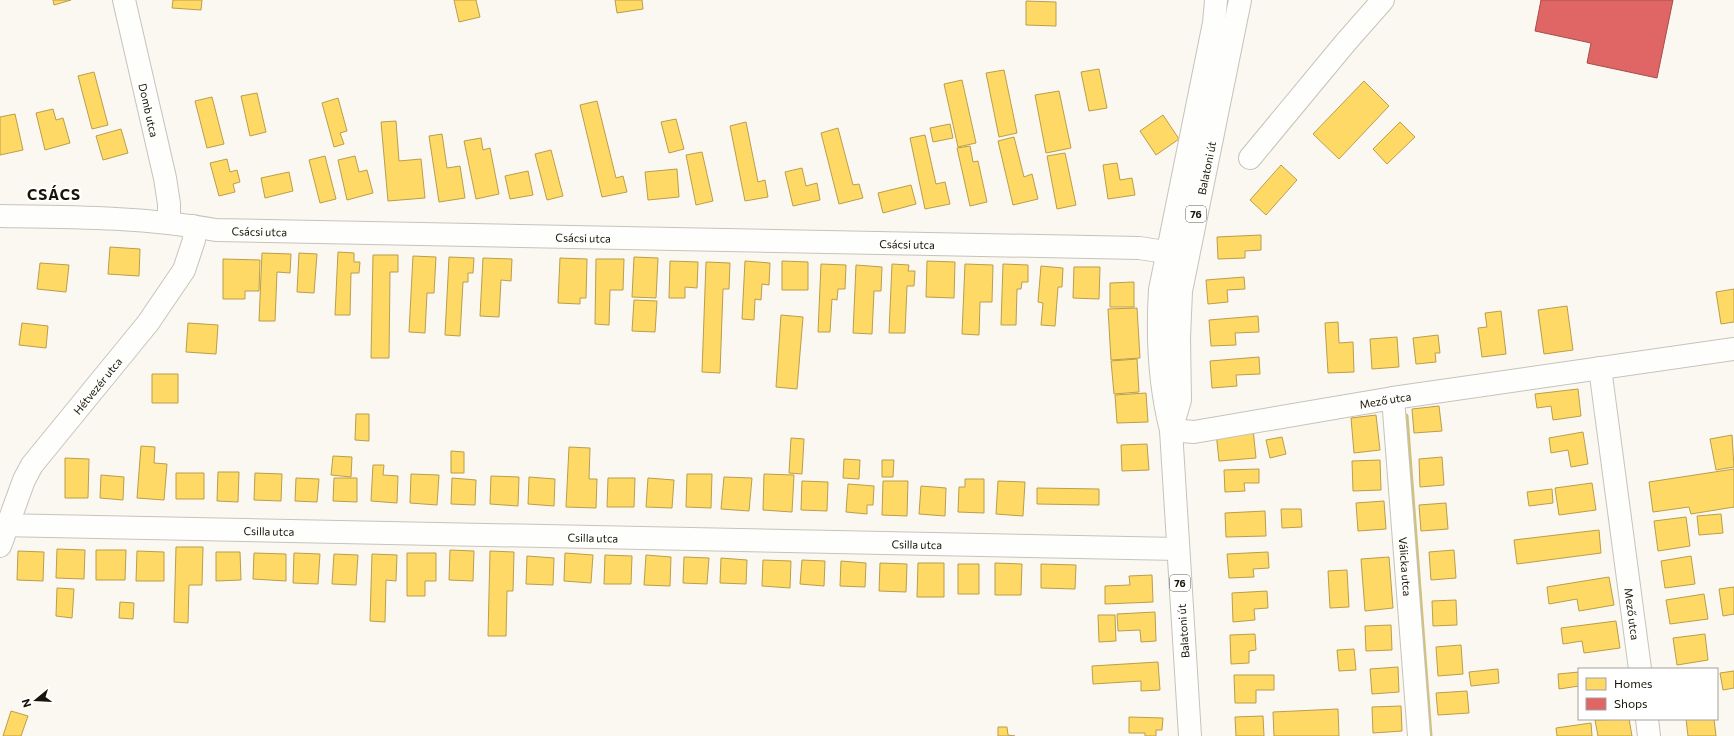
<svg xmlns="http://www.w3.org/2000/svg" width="1734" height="736" viewBox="0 0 1734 736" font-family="Commissioner,sans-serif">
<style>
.homes{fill:#ffd966;stroke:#ba9e4a}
.shops{fill:#e06666;stroke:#a44e4a}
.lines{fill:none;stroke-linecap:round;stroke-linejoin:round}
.stream{stroke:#d2c178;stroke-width:5}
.minor-casing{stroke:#c6c3ba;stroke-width:24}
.major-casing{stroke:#c6c3ba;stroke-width:24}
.minor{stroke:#fefefd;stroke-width:22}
.major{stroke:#fefefd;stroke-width:22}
.labels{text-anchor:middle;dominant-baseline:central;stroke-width:4;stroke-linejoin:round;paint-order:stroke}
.shield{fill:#fff;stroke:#5d5b52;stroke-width:1}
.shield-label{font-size:10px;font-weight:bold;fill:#181508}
.street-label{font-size:11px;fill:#181508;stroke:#fff}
.district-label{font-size:15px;font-weight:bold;letter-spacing:1px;fill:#181508;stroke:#fff}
</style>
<rect width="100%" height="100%" fill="#faf8f0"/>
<path class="homes" d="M53,0H71L54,5Z
M173,0H202L201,10L172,8Z
M454,0H476L480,17L459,22Z
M615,0H642L643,9L617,13Z
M1026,1L1056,2V26L1026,25Z
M1099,69L1107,108L1089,111L1081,72Z
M1004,70L1017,133L999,137L986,73Z
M94,72L108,125L92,129L78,76Z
M962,80L976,143L958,147L944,84Z
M1364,81L1389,106L1339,159L1313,134Z
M1059,91L1071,148L1046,153L1035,95Z
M257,93L266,132L250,136L241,96Z
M212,97L224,144L207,148L195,101Z
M338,98L347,131L340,133L344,144L334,147L322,103Z
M597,101L616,178L623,176L627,192L602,197L580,105Z
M53,109L56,120L63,118L70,143L45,150L36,113Z
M15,114L23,150L0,155V117Z
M1163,115L1179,139L1156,155L1140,131Z
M676,119L684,149L669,153L661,122Z
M396,121L399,161L421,159L425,198L388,201L381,122Z
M746,122L758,182L765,180L768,197L745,201L730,126Z
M1400,122L1415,137L1387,164L1373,149Z
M950,124L953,138L933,142L930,128Z
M838,128L853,185L859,184L863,198L839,204L821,133Z
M121,129L128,153L103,160L96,136Z
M442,134L447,168L460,166L465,198L439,202L429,136Z
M925,135L936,184L945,182L950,204L925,209L910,138Z
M1014,137L1024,177L1032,174L1038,199L1013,205L998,141Z
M481,138L483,150L490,148L499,194L476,199L464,141Z
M970,146L973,162L978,161L987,202L970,206L957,148Z
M551,150L563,196L547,200L535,154Z
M702,152L713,201L696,205L686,155Z
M1065,153L1076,205L1057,209L1047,156Z
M325,156L336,199L320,203L309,160Z
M355,156L359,172L367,170L373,193L347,200L338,160Z
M227,159L230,172L237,170L240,182L233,184L235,192L219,196L210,163Z
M1117,163L1120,180L1132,178L1135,195L1108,199L1103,165Z
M1281,165L1297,180L1266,215L1250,200Z
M802,168L806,186L817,183L820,200L793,206L785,172Z
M677,169L679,197L648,200L645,172Z
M528,171L533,195L510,199L505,176Z
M289,172L293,191L265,198L261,178Z
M911,185L916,204L883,213L878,193Z
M1261,235V250L1245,251V258L1218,259L1217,237Z
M110,247L140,249L139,276L108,274Z
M338,252L354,253V262H360L359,273H351L350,315H335Z
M262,253L291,254L290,273L277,272L275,321H259Z
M299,253L317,254L314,293L297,292Z
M373,255H398V272H390L389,358H371Z
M413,256L436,257L434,293H427L425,333L409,332Z
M449,257L474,258L473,273H468V282H463L460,336L445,335Z
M634,257L658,258L656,298L632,297Z
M483,258L512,259L511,281L501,280L499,317L480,316Z
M560,258L587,259L586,298H580V304L558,303Z
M223,259L260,260L259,291H245V299H223Z
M596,259H624L623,290H610L609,325L595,324Z
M670,261L698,262L697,288L685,287V298H669Z
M745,261L770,263L769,285L762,284L761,300L755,299L754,320L742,319Z
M782,261L808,262V290H782Z
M927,261L955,262L954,298L926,297Z
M706,262L730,263L729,289H723L720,373L702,372Z
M40,263L69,265L66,292L37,289Z
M821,264L846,265L845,289H838L837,300L832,299L830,332H818Z
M892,264L909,265L908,271H915L914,286H907L905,333H889Z
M965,264L993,265L992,302H980L979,335L962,334Z
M1003,264L1028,265V282H1022L1021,289H1017L1016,325H1001Z
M856,265L882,267L881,291H874L872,334L853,333Z
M1041,266L1063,268L1062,287H1058L1055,326L1041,325L1043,303L1038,302Z
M1074,267H1100L1099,299L1073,298Z
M1244,277L1245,289L1227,290L1228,302L1208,304L1206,280Z
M1134,282V307H1110V283Z
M1734,289V322L1721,324L1716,292Z
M634,300L657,301L655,332L632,331Z
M1567,306L1573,350L1544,354L1538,310Z
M1137,308L1140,358L1111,360L1108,309Z
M1501,311L1506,354L1482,357L1478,328L1487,327L1485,313Z
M781,315L803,317L797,389L776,387Z
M1258,316L1259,332L1235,333L1236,345L1211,346L1209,320Z
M1338,322L1339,343L1353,342L1354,372L1328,373L1325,323Z
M22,323L48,326L46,348L19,345Z
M188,323L218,325L216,354L186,352Z
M1438,335L1440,353H1435L1436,362L1416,364L1413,338Z
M1397,337L1399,367L1372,369L1370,339Z
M1259,357L1260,374L1236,375L1237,386L1212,388L1210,361Z
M1137,359L1139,392L1114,394L1111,361Z
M152,374H178V403H152Z
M1578,389L1581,416L1553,420L1551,406L1537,408L1535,394Z
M1146,393L1148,422L1117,423L1115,395Z
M1439,406L1442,431L1414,433L1412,409Z
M356,414H369V441L355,440Z
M1376,415L1380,450L1354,453L1351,418Z
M1253,429L1256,458L1219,461L1216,432Z
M1583,432L1588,464L1571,467L1568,450L1551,453L1549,438Z
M1732,435L1734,467L1716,470L1710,439Z
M1282,437L1286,454L1270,458L1266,440Z
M791,438L804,439L802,474L789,473Z
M1147,444L1149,470L1122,471L1121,445Z
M141,446L155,447L154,463L167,464L164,500L137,498Z
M569,447L590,448L589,479H597L596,508L566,507Z
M451,451L464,452V473H451Z
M333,456L352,457L351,477L331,475Z
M1442,457L1444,485L1420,487L1419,459Z
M65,458L89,459L88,498H65Z
M844,459L860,460L859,479L843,478Z
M882,460H894L893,477H882Z
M1380,460L1381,490L1353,491L1352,461Z
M373,465H384L383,475L398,476L397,503L371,501Z
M1259,469V483H1244L1245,491L1225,492L1224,470Z
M1734,469V507L1691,514L1689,507L1653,512L1649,482Z
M218,472H239L238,502L217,501Z
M176,473H204V499H176Z
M255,473L282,474L281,501L254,500Z
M411,474L439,475L437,505L410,503Z
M687,474H712L711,508L686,507Z
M764,474L794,475L792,512L763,510Z
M101,475L124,477L123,500L100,498Z
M491,476L519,477L518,506L490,504Z
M529,477L555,479L554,506L528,504Z
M724,477L752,478L749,511L721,509Z
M296,478L319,479L317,502L295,501Z
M334,478H357V502L333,501Z
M452,478L476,480L475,505L451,504Z
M608,478H635L634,507H607Z
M648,478L674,480L672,508L646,507Z
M965,479H984V513L958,512L959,487H965Z
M802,481L828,482L827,511L801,510Z
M883,481H908L907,516L882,515Z
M998,481L1025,482L1023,516L996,514Z
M1592,483L1596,510L1559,515L1555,488Z
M848,484L874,486L873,505H867V514L846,512Z
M921,486L946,488L945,516L919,514Z
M1037,488L1099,489V505L1037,504Z
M1552,489L1553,503L1529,506L1527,492Z
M1384,501L1386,529L1358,531L1356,503Z
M1446,503L1448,529L1421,531L1419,505Z
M1281,509H1301L1302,527L1282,528Z
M1265,511L1266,536L1226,537L1225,513Z
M1721,514L1723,533L1699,535L1697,516Z
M1686,517L1690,546L1658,551L1654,521Z
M1599,530L1601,553L1517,564L1514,540Z
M176,547H203L202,585H189L188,623L174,622Z
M57,549L85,550L84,579L56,578Z
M96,550H126L125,580H96Z
M450,550L474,551L473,581L449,580Z
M1454,550L1456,578L1431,580L1429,552Z
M18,551L44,552L43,581L17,580Z
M137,551L164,552V581H136Z
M490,551L514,552L513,591H507L506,636H488Z
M216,552H240L241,580L216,581Z
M1268,552L1269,568L1253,569L1254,577L1229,578L1227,554Z
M254,553L286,554V581L253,579Z
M294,553L320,554L318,584L293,583Z
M407,553H436V581H425V596H407Z
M565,553L593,555L591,583L564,581Z
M334,554L358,555L356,585L332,584Z
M372,554L397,555L396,581L386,580L385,622L370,621Z
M605,555L632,556L631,584H604Z
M646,555L671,557L670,586L644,585Z
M527,556L554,558L553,585L526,584Z
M1691,556L1695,584L1665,588L1661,561Z
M684,557L709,558L707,584L683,583Z
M1389,557L1393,608L1365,611L1361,559Z
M721,558L747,560L746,584L720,583Z
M763,560L791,561L790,588L762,586Z
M802,560L825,561L824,586L800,584Z
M841,561L866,563L865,587L840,586Z
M880,563L907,564L906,592L879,591Z
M918,563H944V597H917Z
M995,563L1022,564L1021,595H995Z
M958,564H979V594H958Z
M1041,564L1076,565L1075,589L1041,588Z
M1347,570L1349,607L1330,608L1328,571Z
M1152,575L1153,602L1105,604V586L1130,585L1129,576Z
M1609,577L1614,605L1579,611L1577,599L1549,604L1547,587Z
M1734,587V614L1723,616L1719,589Z
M57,588L74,589L72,618L56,616Z
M1267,591L1268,608L1254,609L1255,620L1233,622L1232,593Z
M1704,594L1708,619L1670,624L1666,600Z
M1456,600L1457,625L1433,626L1432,601Z
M120,602L134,603L133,619L119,618Z
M1155,612L1156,641L1141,642L1140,630L1118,631L1117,614Z
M1098,615H1115L1116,641L1099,642Z
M1616,621L1620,648L1584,653L1582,641L1563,644L1561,628Z
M1391,625L1392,650L1366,651L1365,626Z
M1255,634L1256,650L1249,651V663L1231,664L1230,635Z
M1705,634L1708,660L1677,665L1673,638Z
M1461,645L1463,674L1438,676L1436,647Z
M1354,649L1356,670L1339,671L1337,650Z
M1158,662L1160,690L1141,691V681L1093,684L1092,666Z
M1398,667L1399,692L1372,694L1370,669Z
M1498,669L1499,683L1471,686L1469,672Z
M1734,671V688L1723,690L1720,673Z
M1579,672V686L1559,689L1558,674Z
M1234,675H1274V690H1256V703H1235Z
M1467,691L1469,713L1438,715L1436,693Z
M1401,706L1402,731L1373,733L1372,707Z
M1338,709L1339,736H1274L1273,712Z
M11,711L28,716L21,736H3Z
M1263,716L1264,736H1236L1235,717Z
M1129,717L1163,718L1162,730H1156V736H1145V733H1129Z
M1629,719L1632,736H1598L1595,720Z
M1686,719H1714L1716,736H1688Z
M1591,723L1592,736H1557L1556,728Z
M998,727H1007L1008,735L1015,736H998Z"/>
<path class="shops" d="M1541,0H1673L1657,78L1587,63L1591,43L1535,31Z"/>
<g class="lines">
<path class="stream" d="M1406,416L1430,736"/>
<defs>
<g id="minor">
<path id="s1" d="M124,0L165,178L169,204V222"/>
<path d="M1250,158L1346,42L1383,0"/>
<path id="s2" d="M0,216C73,217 144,217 216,230L1139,248L1166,252"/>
<path id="s3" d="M1600,368L1640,669"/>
<path id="s4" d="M1393,398L1419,736"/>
<path id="s5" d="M1171,430L1194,432L1393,398L1734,349"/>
<path id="s6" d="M0,525L1178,549"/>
<path id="s7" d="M0,546L24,480L32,465L148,323L184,270L194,240L193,226"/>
<path d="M1647,719L1649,736"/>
</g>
<g id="major">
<path id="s8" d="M1171,430L1180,400L1179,338L1181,291L1240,0"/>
<path d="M1190,736L1171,430C1159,383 1157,338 1160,290L1214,23L1216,0"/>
</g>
</defs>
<use href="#minor" class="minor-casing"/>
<use href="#major" class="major-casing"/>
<use href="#minor" class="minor"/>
<use href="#major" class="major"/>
</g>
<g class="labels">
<g class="shield">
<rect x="1186" y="206" width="20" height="16" rx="3"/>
<rect x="1170" y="575" width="20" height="16" rx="3"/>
</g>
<g class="shield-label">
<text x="1196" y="214">76</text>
<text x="1180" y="583">76</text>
</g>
<g class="street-label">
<text stroke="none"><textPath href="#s1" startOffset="113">Domb utca</textPath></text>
<text stroke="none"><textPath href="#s8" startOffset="266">Balatoni út</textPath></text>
<text stroke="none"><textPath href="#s2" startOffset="260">Csácsi utca</textPath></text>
<text stroke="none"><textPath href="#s2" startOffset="584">Csácsi utca</textPath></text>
<text stroke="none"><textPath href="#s2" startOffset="908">Csácsi utca</textPath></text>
<text stroke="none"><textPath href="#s7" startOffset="190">Hétvezér utca</textPath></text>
<text stroke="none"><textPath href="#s5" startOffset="217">Mező utca</textPath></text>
<text stroke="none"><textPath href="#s6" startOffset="269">Csilla utca</textPath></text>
<text stroke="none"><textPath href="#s6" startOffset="593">Csilla utca</textPath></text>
<text stroke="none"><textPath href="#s6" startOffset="917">Csilla utca</textPath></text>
<text stroke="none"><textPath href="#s4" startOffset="169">Válicka utca</textPath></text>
<text stroke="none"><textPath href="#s3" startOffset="248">Mező utca</textPath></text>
<text transform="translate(1183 631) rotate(-94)">Balatoni út</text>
</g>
<g class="district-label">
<text x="54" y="194">CSÁCS</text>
</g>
</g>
<rect x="1578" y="668" width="140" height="52" fill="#ffffff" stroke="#a3a19c"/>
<rect x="1586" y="678" width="20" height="12" fill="#ffd966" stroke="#a3a19c"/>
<text x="1614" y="688" font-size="12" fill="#181508">Homes</text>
<rect x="1586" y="698" width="20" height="12" fill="#e06666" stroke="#a3a19c"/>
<text x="1614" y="708" font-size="12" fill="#181508">Shops</text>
<g transform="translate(36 700) rotate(252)" stroke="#ffffff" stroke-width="3" paint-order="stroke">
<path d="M0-3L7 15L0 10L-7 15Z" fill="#181508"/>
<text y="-6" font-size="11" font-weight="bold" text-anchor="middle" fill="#181508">N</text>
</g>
</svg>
